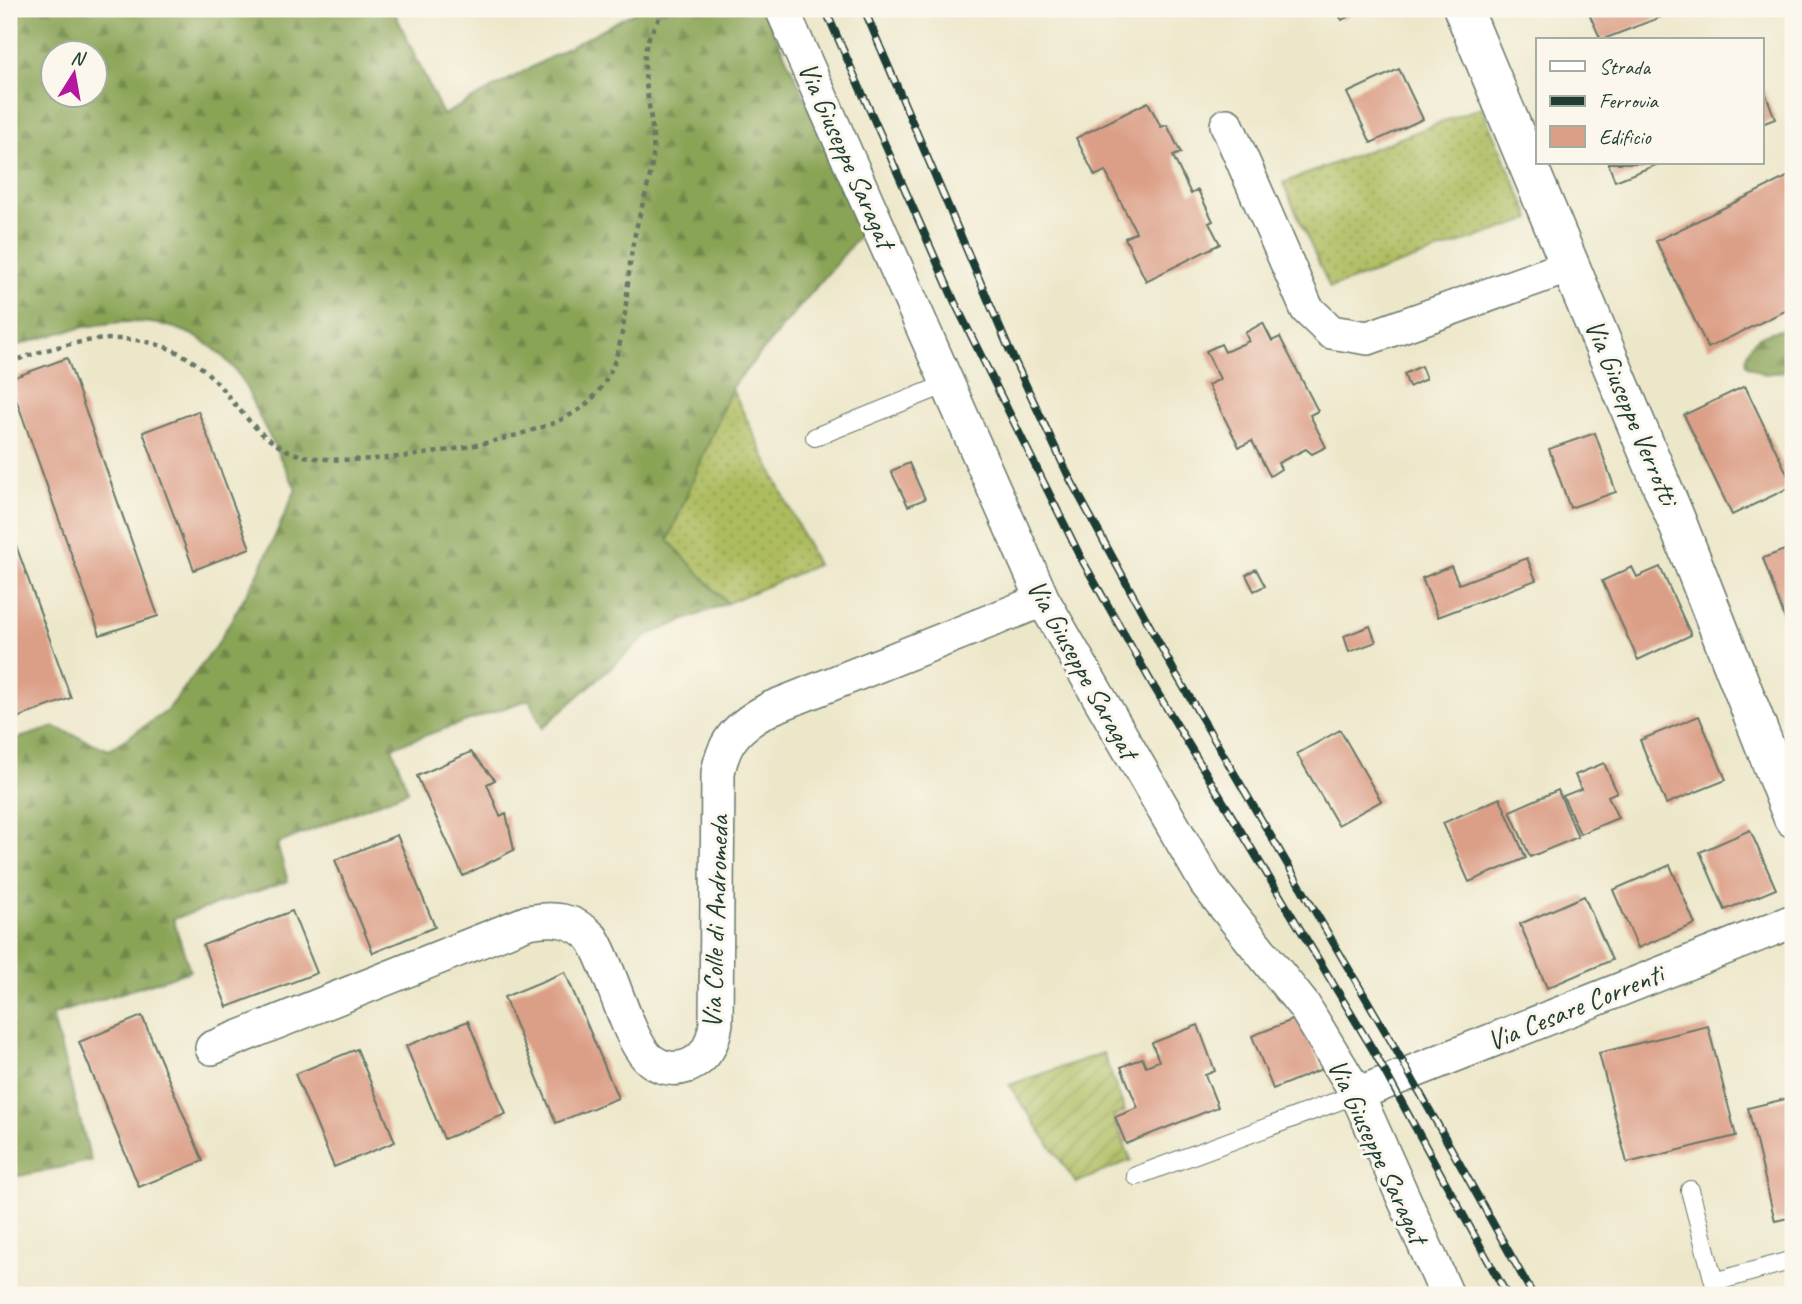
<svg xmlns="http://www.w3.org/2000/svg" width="1802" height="1304" viewBox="0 0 1802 1304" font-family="Caveat,sans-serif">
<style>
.grass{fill:url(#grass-dots);stroke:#667c4a;stroke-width:2}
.forest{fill:url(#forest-firs);stroke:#547045;stroke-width:2;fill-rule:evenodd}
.garden{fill:url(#garden-furrows);stroke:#667c4a;stroke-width:2}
.building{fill:#db9e86}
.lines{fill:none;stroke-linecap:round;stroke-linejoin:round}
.lane-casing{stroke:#677868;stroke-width:20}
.street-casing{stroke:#677868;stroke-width:36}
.secondary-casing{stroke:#677868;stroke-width:41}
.path{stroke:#677868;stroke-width:4.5;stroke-dasharray:5 5;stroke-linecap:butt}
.lane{stroke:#fff;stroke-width:18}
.street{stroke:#fff;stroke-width:33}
.secondary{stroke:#fff;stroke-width:38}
.rail-casing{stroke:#1f3d34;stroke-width:8}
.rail{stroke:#fbf7ec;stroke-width:5;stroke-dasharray:16;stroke-linecap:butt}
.labels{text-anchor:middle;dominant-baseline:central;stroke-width:6;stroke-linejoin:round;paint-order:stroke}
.street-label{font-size:28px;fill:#1f3d34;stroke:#fbf7ec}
</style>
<defs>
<pattern id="grass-dots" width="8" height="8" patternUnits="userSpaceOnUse" patternTransform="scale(1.75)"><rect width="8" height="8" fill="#aebc5f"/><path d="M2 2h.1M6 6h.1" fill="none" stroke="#8d9a4f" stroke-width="1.8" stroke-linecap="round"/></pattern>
<pattern id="forest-firs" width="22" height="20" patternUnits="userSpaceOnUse" patternTransform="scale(1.75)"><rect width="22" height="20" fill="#8aa456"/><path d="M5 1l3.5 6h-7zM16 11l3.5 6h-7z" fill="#708748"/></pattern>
<pattern id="garden-furrows" width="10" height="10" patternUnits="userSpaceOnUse" patternTransform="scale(1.75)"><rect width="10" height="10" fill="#aebc5f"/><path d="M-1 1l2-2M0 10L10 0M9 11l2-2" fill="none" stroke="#8d9a4f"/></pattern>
</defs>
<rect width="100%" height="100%" fill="#fbf7ec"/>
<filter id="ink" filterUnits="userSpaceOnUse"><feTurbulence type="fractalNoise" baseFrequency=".0143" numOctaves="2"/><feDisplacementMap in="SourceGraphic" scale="14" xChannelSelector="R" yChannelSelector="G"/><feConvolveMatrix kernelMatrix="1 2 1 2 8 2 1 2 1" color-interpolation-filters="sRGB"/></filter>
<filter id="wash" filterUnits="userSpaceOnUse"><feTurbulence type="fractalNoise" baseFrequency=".00686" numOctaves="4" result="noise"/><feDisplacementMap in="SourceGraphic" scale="28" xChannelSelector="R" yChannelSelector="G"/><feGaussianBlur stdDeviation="1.57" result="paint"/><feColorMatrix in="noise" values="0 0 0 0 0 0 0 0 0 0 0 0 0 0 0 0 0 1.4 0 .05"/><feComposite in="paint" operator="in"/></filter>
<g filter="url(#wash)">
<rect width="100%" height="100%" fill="#ede7ca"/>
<path class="grass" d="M1481,107L1531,219L1330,288L1283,183Z
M731,387L817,565L727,603L668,541Z"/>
<path class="forest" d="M9,9H393L443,115L640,9H763L867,227L732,387L668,540L727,603L648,635L542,728L530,699L392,747L408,791L277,844L288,881L173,919L190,971L52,1015L91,1161L9,1178V741L55,727L109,750L167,711L218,643L259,572L296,489C282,462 269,435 255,408C250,397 246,384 238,374C180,295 87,323 9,348ZM52,52H94V94H52Z
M1793,328V371L1763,374L1746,365C1746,336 1767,331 1793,328Z"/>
<path class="garden" d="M1103,1053L1125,1111L1113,1116L1131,1160L1076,1183L1009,1085Z"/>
<g id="blocks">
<path class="building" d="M1335,9H1362L1342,20Z
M1587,9H1682L1601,40Z
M1399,69L1423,119L1371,143L1347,93Z
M1762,84L1775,119L1762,124Z
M1148,102L1161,127L1167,125L1181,153L1173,156L1191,194L1198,190L1213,221L1209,223L1220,244L1146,281L1125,238L1136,232L1105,171L1095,176L1076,138Z
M1608,163H1661L1615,181Z
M1793,174V307L1708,348L1656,241Z
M1263,323L1272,341L1280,337L1318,411L1310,415L1326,447L1312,454L1306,449L1278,463L1281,469L1270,476L1252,441L1239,447L1208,385L1220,379L1206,351L1221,344L1225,352L1249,341L1245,333Z
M67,358L158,616L100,635L9,379Z
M1421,366L1426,379L1409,387L1404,374Z
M1745,386L1793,486L1732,515L1684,415Z
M198,411L250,548L194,570L143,432Z
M1595,433L1616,492L1570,508L1549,449Z
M909,463L925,499L908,506L891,471Z
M9,526L71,698L17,718L9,695Z
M1793,547V642L1763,558Z
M1527,558L1536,580L1438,617L1422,578L1451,566L1459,584Z
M1632,567L1637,577L1660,567L1691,635L1638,660L1602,581Z
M1256,569L1265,586L1254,591L1246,575Z
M1370,626L1376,642L1349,652L1344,636Z
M1699,716L1726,780L1666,804L1640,740Z
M1340,730L1381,801L1338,825L1297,754Z
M471,752L495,780L487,784L500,816L506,813L514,850L463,876L417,776Z
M1604,763L1617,792L1608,796L1618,818L1580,834L1563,796L1581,789L1575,775Z
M1558,790L1578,837L1530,857L1510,811Z
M1500,798L1526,858L1469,882L1443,823Z
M1750,830L1776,889L1725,910L1700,852Z
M397,835L435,927L373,953L335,860Z
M1670,865L1695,924L1638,948L1613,890Z
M1584,896L1612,960L1547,988L1520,924Z
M292,911L317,973L227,1007L203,945Z
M565,972L618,1098L556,1123L504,997Z
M142,1016L203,1161L139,1187L79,1042Z
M1300,1017L1322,1069L1273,1089L1252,1036Z
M468,1021L506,1114L444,1139L406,1046Z
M1198,1025L1215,1071L1205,1075L1218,1107L1126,1144L1115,1117L1138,1108L1121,1067L1142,1058L1146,1066L1159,1061L1152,1043Z
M1708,1026L1736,1136L1627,1163L1599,1053Z
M357,1049L395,1142L334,1167L295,1074Z
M1793,1097V1217L1775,1221L1748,1108Z"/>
</g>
</g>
<g filter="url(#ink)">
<use href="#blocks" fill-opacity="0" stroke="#677868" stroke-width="2"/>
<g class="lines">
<defs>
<path id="lane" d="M815,437L947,384
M1136,1176L1357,1094
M1690,1190L1714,1282L1793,1260"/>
<path id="street" d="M782,9L1043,600L1206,883L1304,1006L1357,1094L1447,1295
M1227,125L1307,309L1331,332L1368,338L1570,266
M212,1048L528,922C553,917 574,919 592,938C611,968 626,1035 647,1057C658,1068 674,1071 688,1066C707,1058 713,1043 716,1023L718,773C724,738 741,724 771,708L1043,600
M1357,1094L1793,921"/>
<path id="secondary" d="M1463,9L1675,517L1793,818"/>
</defs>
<use href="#lane" class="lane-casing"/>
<use href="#street" class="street-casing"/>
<use href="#secondary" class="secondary-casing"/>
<path class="path" d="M9,363C80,335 163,320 218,384C240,409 259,439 291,452C345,475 537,443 583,407C633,366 622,295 634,239C639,212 650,185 653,157C656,126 640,76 646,47C648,34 659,20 664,9"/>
<use href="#lane" class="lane"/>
<use href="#street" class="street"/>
<use href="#secondary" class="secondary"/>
<defs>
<path id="rail" d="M825,9L956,305L1081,558L1154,687L1373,1050L1507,1295
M864,9L1009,349L1069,477L1173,669L1391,1041L1533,1295"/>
</defs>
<use href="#rail" class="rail-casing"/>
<use href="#rail" class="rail"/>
</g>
</g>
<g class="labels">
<g class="street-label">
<text transform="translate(847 155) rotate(66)">Via Giuseppe Saragat</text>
<text transform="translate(1632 412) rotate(67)">Via Giuseppe Verrotti</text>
<text transform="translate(1083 669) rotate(61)">Via Giuseppe Saragat</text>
<text transform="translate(715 922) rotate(-88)">Via Colle di Andromeda</text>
<text transform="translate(1575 1007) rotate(-22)">Via Cesare Correnti</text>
<text transform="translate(1378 1151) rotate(65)">Via Giuseppe Saragat</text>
</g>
</g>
<rect width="1802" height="1304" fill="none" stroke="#fbf7ec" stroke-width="35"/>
<rect x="1536" y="38" width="228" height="126" fill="#fbf7ec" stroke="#a3ada2" stroke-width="2"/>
<rect x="1550" y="61" width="35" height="10" fill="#ffffff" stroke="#a3ada2" stroke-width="2"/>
<text x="1599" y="74" font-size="21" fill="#1f3d34">Strada</text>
<rect x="1550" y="96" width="35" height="10" fill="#1f3d34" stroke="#a3ada2" stroke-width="2"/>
<text x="1599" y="108" font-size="21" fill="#1f3d34">Ferrovia</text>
<rect x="1550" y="126" width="35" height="21" fill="#db9e86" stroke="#a3ada2" stroke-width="2"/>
<text x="1599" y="144" font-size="21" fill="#1f3d34">Edificio</text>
<g transform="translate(74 74) rotate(11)"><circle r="33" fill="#fbf7ec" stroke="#a3ada2" stroke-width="2"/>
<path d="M0-5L12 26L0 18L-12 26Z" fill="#b5179e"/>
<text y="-10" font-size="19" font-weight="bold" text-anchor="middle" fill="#1f3d34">N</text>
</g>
</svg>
